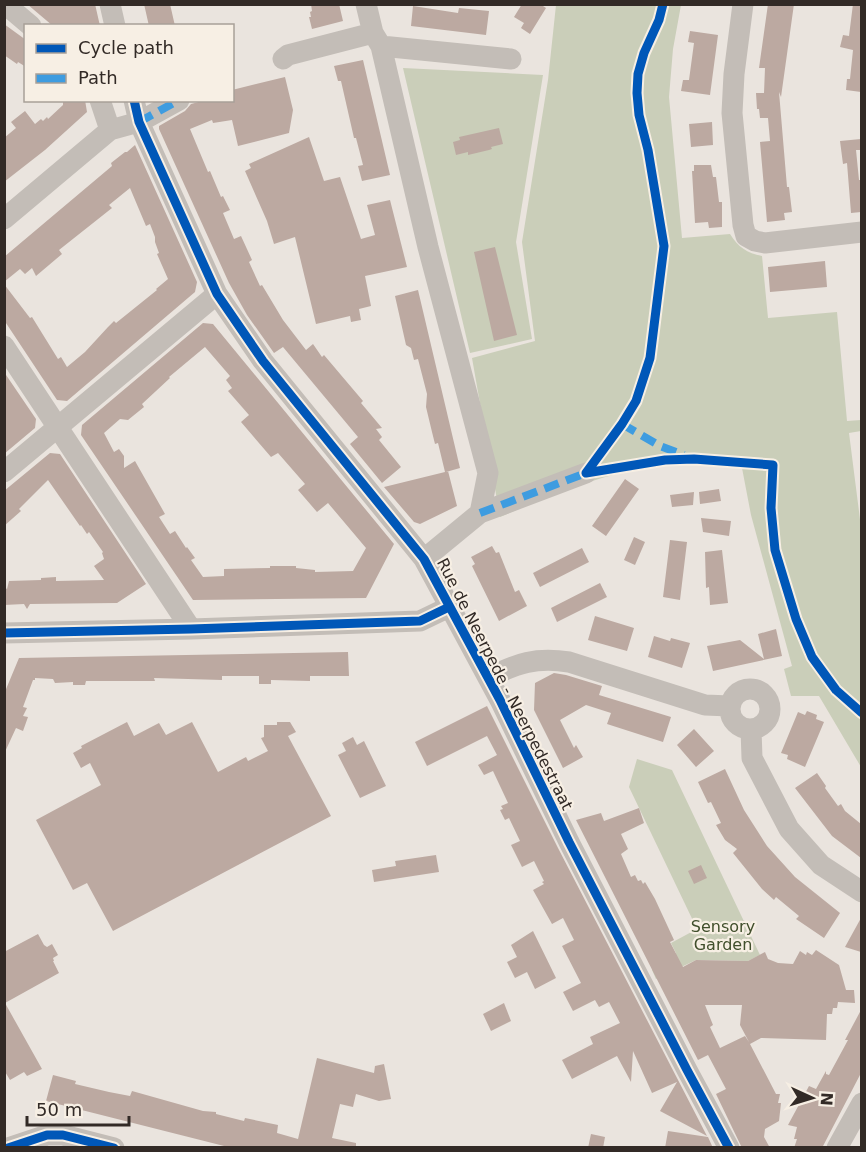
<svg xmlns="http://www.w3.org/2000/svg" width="866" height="1152" viewBox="0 0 866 1152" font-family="'DejaVu Sans',sans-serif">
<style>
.green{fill:#caceb9}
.building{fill:#bca9a1;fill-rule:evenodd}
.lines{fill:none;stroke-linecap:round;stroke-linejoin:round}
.minor{stroke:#c3bdb7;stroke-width:21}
.quiet{stroke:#3e9ce0;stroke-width:8;stroke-dasharray:15 8;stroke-linecap:butt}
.cycleway-casing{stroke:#f7efe4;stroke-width:13}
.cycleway{stroke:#0057b8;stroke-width:9}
.labels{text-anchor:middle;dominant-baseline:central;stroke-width:4.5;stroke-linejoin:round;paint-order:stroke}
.street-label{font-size:16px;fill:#322a26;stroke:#f7efe4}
.park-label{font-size:16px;fill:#414f2c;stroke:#f7efe4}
</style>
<rect width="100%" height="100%" fill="#eae4de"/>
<path class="green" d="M556,5H681L673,49L669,97L682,238L730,234C738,247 747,253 762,256L768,318L837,312L847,421L861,420V431L849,433L862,535L861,767L819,696H791L784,669L792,666L751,515L742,468C658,450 575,485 500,517L472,358L535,341L522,242L548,80Z
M403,68L543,75L516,242L532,339L470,353Z
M637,759L672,770L760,955L748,961L696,960L656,979L652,970L676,953L671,943L697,929L629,787Z"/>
<path class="building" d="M27,4H95L100,26H53Z
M144,4H170L175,26H149Z
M311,4H339L343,21L312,29L309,17H311L310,12L312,11Z
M522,4H540L546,8L530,34L521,28L524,23L514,17Z
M768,4H794L781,97L779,92L787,187H789L792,212L784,213L785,220L767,222L760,142L770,141L768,118H760L759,109H757L756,93H764L765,68H759Z
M853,4H861V92L846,90L847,79H850L853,50L840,47L843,35L849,36Z
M413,6L458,13L459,8L489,11L486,35L411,26Z
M4,24L26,40V67L18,62L17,64L4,55Z
M690,31L718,35L710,95L681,91L683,80H689L694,43L688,42Z
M363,60L390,175L362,181L358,166L363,165L356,138H354L341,81H338L334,66Z
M285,77L293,110L289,133L238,146L232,120L213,123L212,120L190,129L208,172L210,171L221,197L223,196L230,210L223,213L234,239L241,236L252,260L249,262L260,286L262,285L283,320L306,350L313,344L322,357L324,355L363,401L361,403L382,428L376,429L382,437L379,440L401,467L382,483L350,444L358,437L283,347L274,353L247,315L229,283L159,129V126L185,111L191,104L206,100H232V90Z
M63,100H85L87,112L45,150L4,182V138L16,128L11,122L25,111L35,124L41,119L43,121L47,117L48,119L63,105Z
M712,122L713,145L691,147L689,124Z
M499,128L503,144L491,147L492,149L489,150L468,155V152L456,155L453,142L460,140L459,137Z
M309,137L324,181L340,177L361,239L375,235L367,205L390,200L407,267L365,276L371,306L359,309L361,320L351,322L350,316L316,324L295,237L274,244L267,221L245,171L251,168L249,164Z
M861,139V150H856L859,180H861V212L851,213L847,163L843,164L840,141Z
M135,145L197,282L195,292L67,401L57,400L4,320V284L30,318L32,317L58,359L61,357L67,367L85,352L108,327L114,321L116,323L157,290L156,289L168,279L157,254L159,253L155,242V237L150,224L146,226L130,188L109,205L112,208L59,250L62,254L36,276L32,268L25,274L20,269L4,282V257L112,166L111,163L125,152H127Z
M694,165H711L713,177H716L719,202H722V227L709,228L708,222L695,223L692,171H694Z
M495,247L517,335L494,341L474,252Z
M825,261L827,287L770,292L768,267Z
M418,290L460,468L446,472L448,471L457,506L420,524L414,522L384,487L445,472L438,443L435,444L432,432L426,407L427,394L418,359L414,360L411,348L406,345L395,296Z
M203,323L213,324L394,544L366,598L193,600L81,435L82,425ZM205,347L230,376L226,380L232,388L228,391L249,415L241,422L271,457L278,453L305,484L298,490L317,512L328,503L366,548L353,571L315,572V570L296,568V566H270V568L224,569V576L203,577L191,560L195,558L187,547L186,548L175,531L170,534L159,517L165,514L135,461L124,468V456L119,449L114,452L104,433L120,419L128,420L144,407L142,404L170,378L169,377Z
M4,372L36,419L35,428L4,454Z
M50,453L60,454L146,584L117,603L30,604L27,609L24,604L4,605V587L7,589L9,581L41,580V578L56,577V581L104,580L94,566L104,559L102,553L103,552L89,532L87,534L81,525L80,526L48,480L19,509L21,511L4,526V491Z
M625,479L639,489L606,536L592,526Z
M719,489L721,501L700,504L699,492Z
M694,492L693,505L672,507L670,495Z
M701,518L731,521L729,536L703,532Z
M634,537L645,542L635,565L624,560Z
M670,540L687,542L680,600L663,597Z
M492,546L496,553L499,552L515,592L519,590L527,606L499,621L472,566L475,564L471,557Z
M582,548L589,562L540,587L533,573Z
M722,550L728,603L710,605L709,587L706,588L705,552Z
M600,583L607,597L557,622L551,608Z
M595,616L634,628L627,651L588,640Z
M776,629L782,656L713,671L707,646L740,640L764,659L758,634Z
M654,636L670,641L671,638L690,643L682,668L648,657Z
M348,652L349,676H310V681L271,680V684H259V676H222V680L154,678L155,681H86L85,685H73V682L55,683L53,679L35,678V680H33L23,707L27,708L23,716L28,717L23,731L16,728L4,754V694L19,658Z
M554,673L566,675L602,686L599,695L671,717L663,742L607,724L611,713L586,705L560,720L574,748L576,745L583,757L563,768L534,710L535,683Z
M487,706L558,848L707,1136L660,1111L677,1082L652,1093L633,1051L631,1082L617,1056L572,1079L562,1060L593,1044L590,1037L620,1023L609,1002L599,1007L595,1000L573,1011L563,992L581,983L562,946L574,940L563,918L552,924L533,890L544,884L542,882L544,881L534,861L522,867L511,845L520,841L509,818L505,820L500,810L503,809L501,806L508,803L493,771L484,775L478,765L497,755L487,736L427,766L415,742Z
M807,711L817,715L816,719L824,722L805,767L787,759L788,755L781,753L798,712L805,715Z
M127,722L134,736L159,723L166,735L192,722L218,772L246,757L248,761L268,751L261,738L264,737V725H277V722H290L296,732L288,736L331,816L113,931L87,883L73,890L36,820L101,785L90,763L81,768L73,753L82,748L81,746Z
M694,729L714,751L696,767L677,745Z
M353,737L357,745L364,741L386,786L360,798L338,755L346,751L342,743Z
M725,769L744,810L767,846L795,877L840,913L824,938L796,919L799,916L776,897L774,900L762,889L733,853L737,849L725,840L716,825L721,823L711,802L708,803L698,782Z
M817,773L826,786L825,788L838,806L841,804L845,811L861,824V858L832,836L795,788Z
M639,808L644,823L621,834L628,849L621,854L631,877L635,875L638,881L641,880L643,884L645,882L655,899L674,940L670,942L683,967L696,960L748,961L765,952L768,959L778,963L793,964L800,951L806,955L807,952L812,955L816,950L839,965L846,990H854L855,1003L838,1002L837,1008H833L832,1014H827L826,1040L761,1038L750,1044L776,1094H780L778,1103H781L779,1121L765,1129L764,1137L770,1148H742L716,1094L726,1089L708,1055L698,1060L576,820L601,813L604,821ZM705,1005H742L740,1025L749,1042L745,1036L720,1048L710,1027L713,1025Z
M436,855L439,872L374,882L372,870L396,866L395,861Z
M701,865L707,878L694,884L688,871Z
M861,918V952L845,947Z
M533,931L556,978L535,989L527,972L515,978L507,962L517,957L511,945Z
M38,934L44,945L47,947L52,944L58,955L53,958L54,961H53L59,973L5,1003L42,1069L27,1076L24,1072L10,1080L4,1070V952Z
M504,1003L511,1021L491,1031L483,1014Z
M861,1010V1073L822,1148H794L797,1139H794L797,1127L788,1125L809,1086L816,1089L826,1071V1074L829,1075L848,1040H845Z
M317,1058L374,1073L375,1066L384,1064L391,1099L379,1101L356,1094L353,1107L340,1104L332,1138L356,1143V1148H232L46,1101L53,1075L76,1081L75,1084L109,1092L130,1096L132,1091L203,1111L216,1112V1114L244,1121L245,1118L278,1125L277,1133L298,1139Z
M668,1131L708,1137L713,1148H665Z
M591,1134L605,1137L603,1148H588Z"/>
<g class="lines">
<path class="minor" d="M5,4L31,26
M110,4L115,26
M366,4L373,33L381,46L428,247L488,473L480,513L424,559
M743,4L734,74L732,113L743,225L746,236L755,241L765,243L862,232
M381,46L511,59
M283,59L288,55L373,33
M100,100L110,130
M134,100L139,122L217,294L263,361L424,559L500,700L569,842L687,1070L729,1148
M4,219L110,130L139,122L179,100
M4,346L191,629
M4,472L217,294
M480,513L586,473
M4,633L191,629L420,621L449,607
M488,678C517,663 536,657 569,662L705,705L730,706
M730 709a20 20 0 1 1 40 0a20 20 0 1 1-40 0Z
M751,729L752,758L789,829L821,865L862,892
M8,1148L47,1135H63L114,1148
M837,1148L862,1103"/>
<path class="quiet" d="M139,122L179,100
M622,424L660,446L684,455
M480,513L586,473"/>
<defs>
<path id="cycleway" d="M134,100L139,122L217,294L263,361L424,559L500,700L569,842L687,1070L729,1148
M586,473L622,424L636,401L650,358L664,246L648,150L639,115L637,93L638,74L644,53L659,20L663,4
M586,473L665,460L694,459L773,465L771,508L775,550L796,619L812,657L836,690L862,713
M4,633L191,629L420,621L449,607
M8,1148L47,1135H63L114,1148"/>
</defs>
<use href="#cycleway" class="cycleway-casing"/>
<use href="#cycleway" class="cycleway"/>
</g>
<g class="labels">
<g class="street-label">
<text transform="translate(505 684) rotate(63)">Rue de Neerpede - Neerpedestraat</text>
</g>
<g class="park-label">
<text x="723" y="926">Sensory<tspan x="723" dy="18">Garden</tspan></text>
</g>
</g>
<rect width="866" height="1152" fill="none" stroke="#322a26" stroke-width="12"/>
<rect x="24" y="24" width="210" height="78" fill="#f7efe4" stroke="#a8a098" stroke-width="1.5"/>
<rect x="36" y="44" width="30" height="9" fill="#0057b8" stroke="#a8a098" stroke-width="1.5"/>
<text x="78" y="54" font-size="18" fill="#322a26">Cycle path</text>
<rect x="36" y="74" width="30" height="9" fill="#3e9ce0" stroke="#a8a098" stroke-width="1.5"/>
<text x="78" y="84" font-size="18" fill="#322a26">Path</text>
<g transform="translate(812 1098) rotate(94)" stroke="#f7efe4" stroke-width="4.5" paint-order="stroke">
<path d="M0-4.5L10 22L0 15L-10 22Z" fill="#322a26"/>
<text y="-9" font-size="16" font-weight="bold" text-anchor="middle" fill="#322a26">N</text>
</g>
<path d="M27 1116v9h102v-9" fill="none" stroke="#322a26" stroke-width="3"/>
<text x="36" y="1116" font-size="18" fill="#322a26" stroke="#f7efe4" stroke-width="4.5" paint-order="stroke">50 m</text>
</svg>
